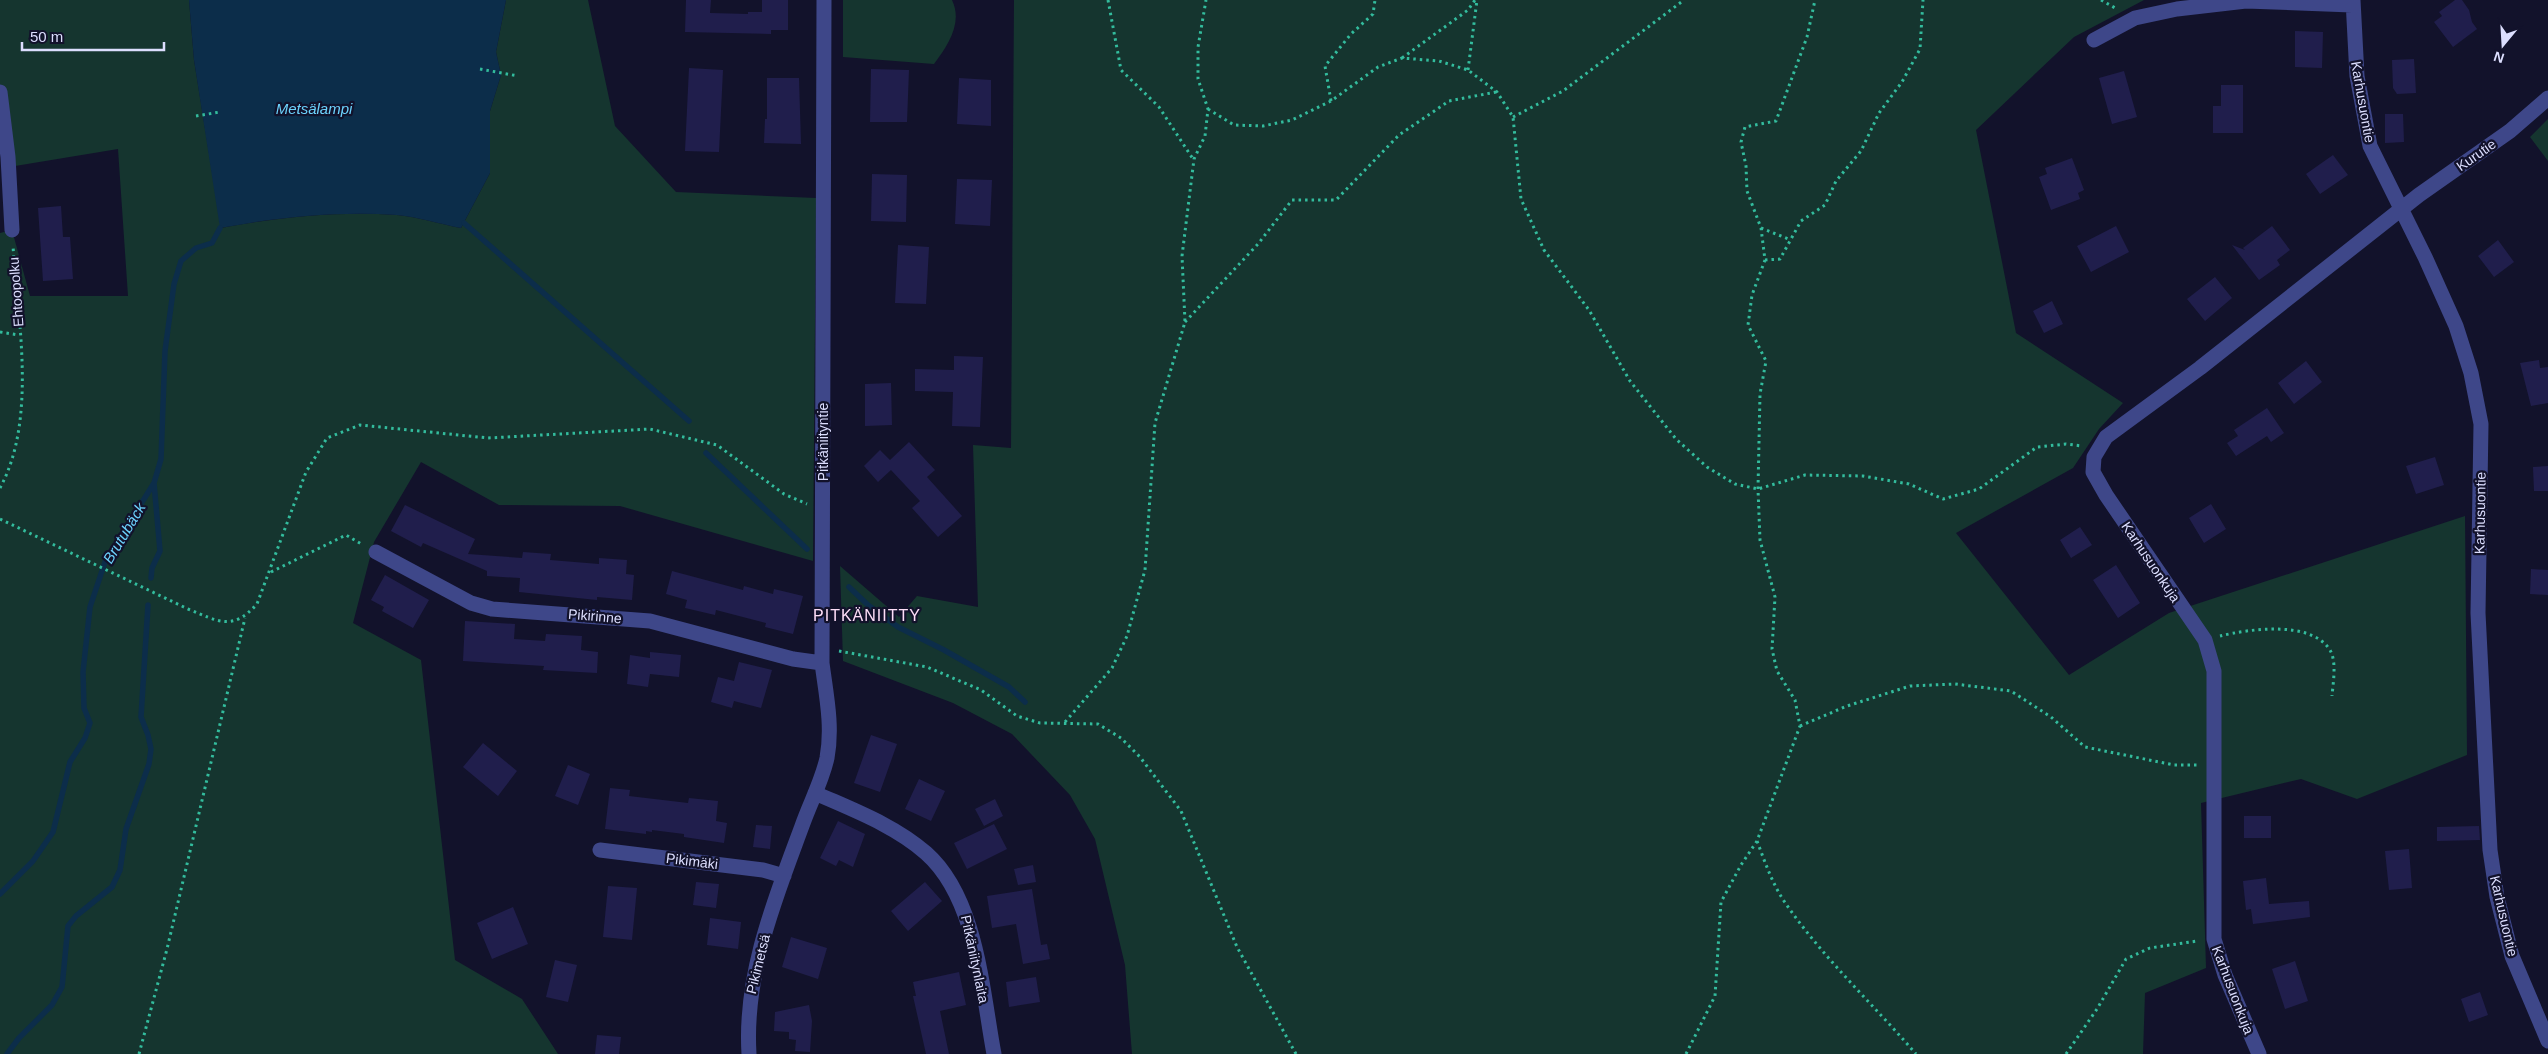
<svg xmlns="http://www.w3.org/2000/svg" width="2548" height="1054" viewBox="0 0 2548 1054" font-family="Helvetica,sans-serif">
<style>
.green{fill:#15352f}
.water{fill:#0c2d4a}
.lines{fill:none;stroke-linecap:round;stroke-linejoin:round}
.stream{stroke:#0c2d4a;stroke-width:5.5}
.building{fill:#201e4c}
.path{stroke:#33bc9d;stroke-width:3;stroke-dasharray:2.5 4;stroke-linecap:butt}
.minor{stroke:#3e4789;stroke-width:15}
.labels{text-anchor:middle;dominant-baseline:central;stroke-width:4.5;stroke-linejoin:round;paint-order:stroke}
.street-label{font-size:14px;fill:#dcdefe;stroke:#12122b}
.water-label{font-size:15px;font-style:italic;fill:#6cd2fc;stroke:#12122b}
.quarter-label{font-size:16px;letter-spacing:1px;fill:#fedef8;stroke:#12122b}
</style>
<rect width="100%" height="100%" fill="#12122b"/>
<path class="green" d="M0,0H189L194,60L221,228C278,217 339,211 397,215C418,217 440,224 461,228L490,173V111L501,75L496,52L506,0H588L615,126L676,192L816,198L813,561L620,506L499,505L421,462L374,542L353,623L421,660L455,960L522,999L558,1054H0V233L12,230L30,296H128L118,149L9,167L0,92Z
M843,0H952C963,23 948,45 934,64L843,57Z
M1014,0H2144L2074,37L1976,130L2016,333L2123,403L2099,429L2073,468L1956,533L2069,675L2169,613L2465,516L2467,755L2357,799L2301,779L2201,803L2206,968L2145,993L2143,1054H1132L1125,965L1095,839L1070,795L1012,734L953,703L843,661L840,566L899,617L917,596L978,607L973,445L1011,448Z
M2548,119V161L2530,137Z"/>
<path class="water" d="M189,0H506L496,52L501,75L490,111V173L461,228C440,224 418,217 397,215C338,211 278,217 220,228L194,60Z"/>
<g class="lines">
<path class="stream" d="M464,223L689,421
M706,453L807,549
M151,578L152,568L160,551L154,483
M849,587L868,605L898,627L944,650L1009,687L1025,702
M0,894L33,861L53,832L70,762L85,738L90,723L84,708L83,672L90,607L105,562L154,483L161,459L165,351L174,284L181,261L196,248L212,243L220,228
M7,1054L19,1038L52,1005L62,987L68,926L76,916L112,887L120,870L126,829L149,764L151,749L148,735L141,717L148,605"/>
</g>
<path class="building" d="M686,0H711L710,13L748,14V12H762V0H788V30H771V34L685,32Z
M2455,0H2462L2469,10L2472,22L2477,29L2453,47L2434,22L2442,16L2439,12Z
M2295,31L2323,32L2322,68L2295,67Z
M2414,59L2416,93L2397,94L2393,88L2392,60Z
M689,68L723,70L719,152L685,151Z
M871,69L909,70L907,122H870Z
M2124,71L2137,117L2112,124L2099,78Z
M767,78H799L801,144L764,143L765,119H767Z
M959,78L991,80V126L957,124Z
M2221,85H2243V133H2213V106H2221Z
M2385,114H2403L2404,142L2385,143Z
M2333,155L2348,175L2320,194L2306,174Z
M2072,158L2084,190L2078,193L2080,199L2051,210L2039,177L2047,174L2045,168Z
M872,174L907,175L906,222L871,221Z
M957,179L992,180L990,226L955,224Z
M61,206L63,237H70L73,279L43,281L38,208Z
M2116,226L2129,252L2091,272L2077,246Z
M2272,226L2290,250L2277,260L2280,265L2259,280L2232,245L2245,250L2243,248Z
M2498,240L2514,262L2494,277L2478,256Z
M898,245L929,247L926,304L895,303Z
M2215,277L2232,298L2205,321L2187,299Z
M2052,301L2063,324L2044,333L2033,311Z
M954,356L983,357L980,427L952,426L953,392L915,391V369L954,370Z
M2539,360L2540,368L2548,367V403L2531,406L2520,363Z
M2306,361L2322,382L2294,404L2278,383Z
M891,383L892,425L865,426V384Z
M2267,408L2284,433L2271,442L2267,436L2236,456L2227,443L2238,436L2234,430Z
M909,442L935,470L927,477L962,516L938,537L912,508L920,501L891,470L878,482L864,466L880,450L890,460Z
M2435,457L2444,485L2416,494L2406,466Z
M2548,466V491H2534L2533,467Z
M2211,504L2226,529L2204,543L2189,518Z
M405,505L475,539L468,554L522,558L523,552L551,554L550,560L599,564V558L627,560L626,574L634,575L632,600L597,597V600L519,592L520,578L487,576V571L423,543L421,547L391,531Z
M2080,527L2092,545L2071,558L2060,540Z
M2116,565L2140,603L2118,618L2093,580Z
M2531,569L2548,570V595L2530,594Z
M672,571L743,590L744,586L773,594L774,589L803,596L793,634L765,627L766,623L716,610L715,615L685,608L687,600L666,594Z
M385,575L429,600L413,628L382,611L384,607L371,600Z
M465,621L515,624L514,639L545,641L546,634L582,636L581,650L598,652L597,673L543,670L544,666L463,661Z
M650,652L681,655L679,677L650,674L648,687L627,684L630,655L650,658Z
M739,662L772,670L761,708L734,701L732,708L711,702L718,677L734,681Z
M871,735L897,744L880,792L854,783Z
M483,743L517,771L498,796L463,767Z
M568,765L590,774L578,805L555,796Z
M919,779L945,791L931,821L905,809Z
M610,788L630,790L629,796L688,803L689,798L718,801L716,821L727,823L724,843L684,837V834L652,830V832L646,831V834L605,829Z
M995,799L1003,816L984,826L975,809Z
M2244,816H2271V838H2244Z
M838,821L865,834L853,867L839,860L836,866L820,858Z
M994,824L1007,849L967,869L954,843Z
M756,825L772,826L770,849L753,847Z
M2479,826L2480,840L2437,841V827Z
M2409,849L2412,888L2389,890L2385,851Z
M1033,865L1036,882L1018,885L1014,869Z
M2266,878L2269,904L2309,901L2310,917L2253,924L2251,909L2246,910L2243,881Z
M696,882L719,884L716,908L693,905Z
M925,882L942,901L908,931L891,911Z
M608,886L637,888L632,940L603,937Z
M1032,889L1041,945L1047,944L1050,959L1023,964L1016,924L992,928L987,896Z
M513,907L528,944L492,959L477,923Z
M710,918L741,922L738,949L707,945Z
M791,937L827,948L818,979L782,967Z
M555,960L577,965L568,1002L546,997Z
M2295,961L2308,1001L2285,1009L2272,969Z
M959,972L966,1005L940,1011L949,1054H926L913,996H916L913,982Z
M1036,977L1040,1002L1009,1007L1006,982Z
M2480,992L2488,1015L2469,1022L2461,999Z
M809,1005L812,1021L810,1052L795,1051L796,1040L789,1039V1032L774,1031L775,1012Z
M597,1035L621,1037L619,1054H595Z"/>
<g class="lines">
<path class="path" d="M1108,0L1121,70L1159,107L1193,159
M2101,0L2117,9
M1402,58L1468,10L1475,0
M480,69L518,76
M1468,70L1477,0
M1331,101L1325,66L1351,34L1373,14L1375,0
M1208,109L1234,125L1263,126L1292,120L1331,101L1378,67L1402,58L1439,61L1468,70L1497,92L1513,117L1521,199L1544,250L1589,310L1630,381L1676,439L1707,467L1735,484L1758,489L1805,475L1863,476L1909,484L1943,499L1979,489L2037,447L2066,444L2082,446
M196,116L220,112
M1513,117L1563,91L1684,0
M1761,228L1791,240
M1765,260L1780,259L1801,221L1825,205L1836,181L1861,151L1879,113L1902,82L1920,49L1923,0
M1185,322L1258,244L1292,200H1336L1399,135L1449,101L1496,92
M0,332L19,335
M0,488C37,420 18,321 13,246
M0,519L188,609C218,621 232,632 257,604L306,472L327,438L360,425L488,438L650,429L717,445L784,494L807,504
M271,572L346,535L363,545
M2220,636C2249,629 2311,620 2330,650C2337,662 2333,683 2332,696
M839,651L927,667L981,690L1017,716L1040,723L1098,724L1121,738L1140,757L1181,811L1237,947L1296,1054
M1065,722L1112,668L1127,636L1145,570L1155,423L1185,322L1182,256L1194,159L1205,136L1208,109L1198,79V47L1206,0
M1800,726L1847,706L1910,686L1955,684L2011,691L2051,717L2085,747L2174,765H2198
M1757,841C1765,862 1772,883 1784,901C1821,956 1873,1004 1916,1054
M139,1054L167,949L245,618
M1686,1054L1715,996L1721,902L1741,865L1757,841L1800,726L1795,700L1777,671L1772,649L1775,597L1760,540L1758,489L1760,394L1766,361L1748,325L1752,295L1765,260L1761,228L1747,191L1746,166L1741,142L1745,127L1776,121L1807,37L1815,0
M2066,1054L2097,1009L2126,959L2150,948L2197,941"/>
<path class="minor" d="M2353,0L2357,76L2370,146L2425,257L2456,326L2471,373L2481,424L2478,613L2490,850L2497,897L2512,956L2548,1041
M2094,40L2135,18L2177,9L2246,1L2352,5
M0,92L8,157L12,230
M376,552L471,603L492,609L650,621L793,659L822,663
M815,793C853,810 894,825 926,853C977,898 982,990 994,1054
M600,850L763,870L784,876
M749,1054C744,974 775,899 802,826C810,803 822,781 827,758C833,726 826,694 822,663L824,0
M2259,1054L2225,975L2214,939V671L2205,640L2106,495L2093,472L2094,457L2106,437L2200,368L2419,195L2510,131L2548,98"/>
</g>
<g class="labels">
<g class="street-label">
<text transform="translate(2363 102) rotate(80)">Karhusuontie</text>
<text transform="translate(2476 155) rotate(-35)">Kurutie</text>
<text transform="translate(16 292) rotate(-94)">Ehtoopolku</text>
<text transform="translate(823 442) rotate(-90)">Pitkäniityntie</text>
<text transform="translate(2480 513) rotate(-89)">Karhusuontie</text>
<text transform="translate(2151 562) rotate(56)">Karhusuonkuja</text>
<text transform="translate(595 616) rotate(5)">Pikirinne</text>
<text transform="translate(692 861) rotate(7)">Pikimäki</text>
<text transform="translate(2504 916) rotate(77)">Karhusuontie</text>
<text transform="translate(975 959) rotate(78)">Pitkäniitynlaita</text>
<text transform="translate(758 964) rotate(-76)">Pikimetsä</text>
<text transform="translate(2233 990) rotate(69)">Karhusuonkuja</text>
</g>
<g class="water-label">
<text x="314" y="108">Metsälampi</text>
<text transform="translate(124 533) rotate(-59)">Brutubäck</text>
</g>
<g class="quarter-label">
<text x="867" y="615">PITKÄNIITTY</text>
</g>
</g>
<g transform="translate(2503 45) rotate(198)" stroke="#12122b" stroke-width="4" paint-order="stroke">
<path d="M0-4L9 19L0 12L-9 19Z" fill="#dcdefe"/>
<text y="-8" font-size="14" font-weight="bold" text-anchor="middle" fill="#dcdefe">N</text>
</g>
<path d="M22 42v8h142v-8" fill="none" stroke="#dcdefe" stroke-width="2.5"/>
<text x="30" y="42" font-size="15" fill="#dcdefe" stroke="#12122b" stroke-width="4" paint-order="stroke">50 m</text>
</svg>
